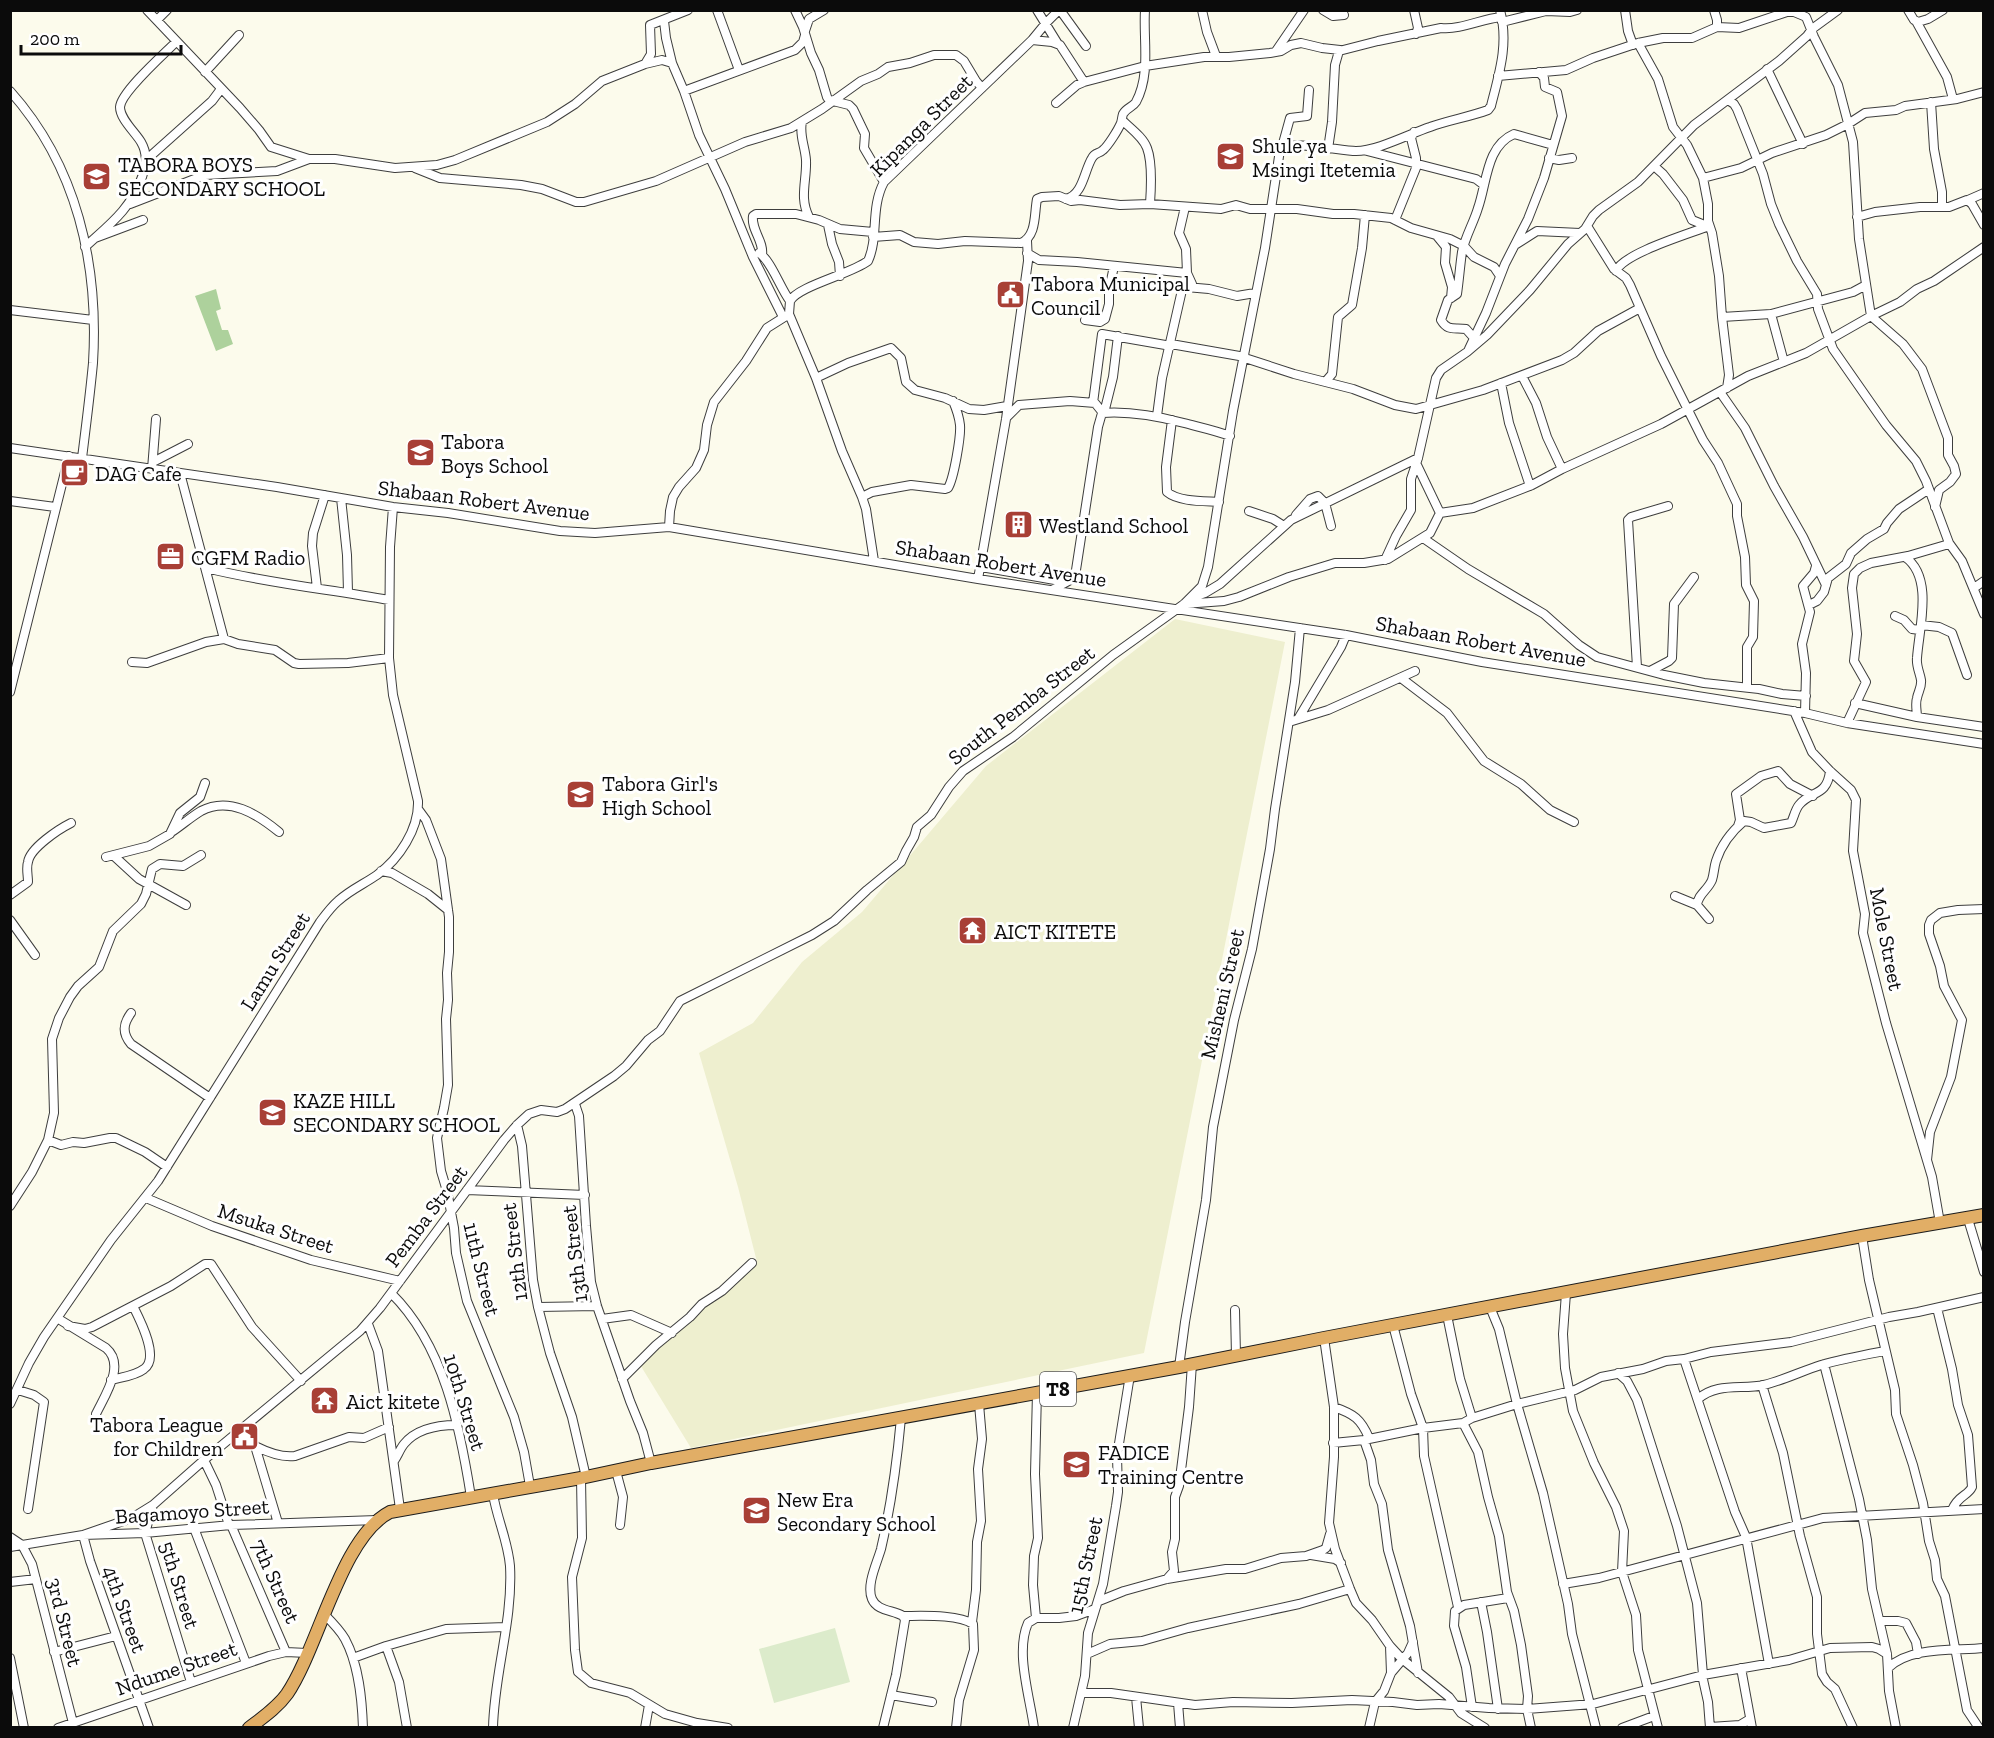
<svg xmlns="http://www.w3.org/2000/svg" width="1994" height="1738" viewBox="0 0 1994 1738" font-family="'Zilla Slab',serif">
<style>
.farmland{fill:#eeefcf}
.forest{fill:#add19c}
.pitch{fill:#dcebcb}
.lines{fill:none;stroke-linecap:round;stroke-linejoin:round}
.minor-casing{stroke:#3e3e3e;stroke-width:10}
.highway-casing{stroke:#1c1c1c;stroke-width:14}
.minor{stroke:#fff;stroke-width:8}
.highway{stroke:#e1ae66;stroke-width:12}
.labels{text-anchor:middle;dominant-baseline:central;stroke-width:6;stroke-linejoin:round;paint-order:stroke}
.shield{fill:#fff;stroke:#545454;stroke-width:1.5}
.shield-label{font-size:20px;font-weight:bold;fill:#0b0b0b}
.street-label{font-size:21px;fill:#0b0b0b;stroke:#fff}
.poi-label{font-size:21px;fill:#0b0b0b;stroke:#fff;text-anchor:start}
</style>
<rect width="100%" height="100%" fill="#fcfbec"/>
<path class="farmland" d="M1175,619L1285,642L1144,1353L691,1448L639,1363L757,1262L738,1187L699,1053L753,1023L802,962L862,912L986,766Z"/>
<path class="forest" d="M216,289L221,309L216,311L222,330H228L233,344L216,351L195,296Z"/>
<path class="pitch" d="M835,1628L850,1682L774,1703L759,1649Z"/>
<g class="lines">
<defs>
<path id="minor" d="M147,10L240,108L259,130L271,147L309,159
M717,10L739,70
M795,10L803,27L811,53L819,70L827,97L829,100L849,105L853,109L865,134L864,148L884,182
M1037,10L1058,44
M1060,10L1086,46
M1202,10L1207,32L1216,56
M1323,10L1333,16L1344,15
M1414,10L1418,28L1416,34
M1625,10L1628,31L1633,45
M1714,10L1717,20V27
M1908,10L1914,20L1918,22L1928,19L1943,10
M157,20L167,10
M664,21L666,38L672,63L684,91L699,135L725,189L753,257L783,317
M1916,21L1947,77L1953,99
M1502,22L1546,11L1570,12L1577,10
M805,31L809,19L824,10
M1032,40L1052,42L1060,45L1084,82
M1638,43L1658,79L1673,127L1687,145L1703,178L1708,204V221L1712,233L1719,276L1722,317L1729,375L1727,388
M1276,51L1304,10
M645,64L662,60L672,63
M1767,69L1803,144
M205,72L239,35
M1498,76L1566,70L1593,58L1638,43L1663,38H1692L1717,27L1739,28L1787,12H1794L1806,17L1814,37L1838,85L1853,142L1859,239L1871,316L1903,344L1922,369L1948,438V455L1954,466L1956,474L1950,482L1939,490L1935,507
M10,91C77,166 99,264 93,363C90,395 86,426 82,458
M684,91L795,50L803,42L805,35
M1728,100L1734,104L1737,109L1763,174L1771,204L1779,224L1797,261L1817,294L1818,309L1833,349L1886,425L1916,461L1926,481L1949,543L1962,561L1984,614
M1931,102L1934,149L1942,192V207
M1056,103L1077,85L1084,82L1145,66L1204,57H1229L1270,53L1281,51L1291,45L1301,43L1322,48L1340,50
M1122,120C1130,128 1143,137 1147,148C1152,161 1151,190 1150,204
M802,122C799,135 805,146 806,160C807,180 799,198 809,217
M1282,147L1290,118L1307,116L1309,90
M1328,149L1332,122L1335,65L1339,51L1378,41L1441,28C1461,30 1481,19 1501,17
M1367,151L1476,179L1484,185
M1549,158L1559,160L1572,158
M146,160L212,101L221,89
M1654,166L1663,174L1683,200L1692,220L1707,226
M415,168L440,178L521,185L542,189L576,202H584L656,181L745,142L791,128L822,109L861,81L878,74L888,67L910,63L934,55H956L964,61L976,81L982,88
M1703,178L1741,168L1772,153L1826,135L1848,124L1865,113L1896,110L1905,106L1957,99L1984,92
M1066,199C1083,195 1084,171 1092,158C1095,152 1099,154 1103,150C1108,146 1118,130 1121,123C1122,120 1122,117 1123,114C1126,108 1133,107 1136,102C1151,74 1143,40 1145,10
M1968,200L1984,193
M130,204L205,175L277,171L309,159H335L395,168L437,165L455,160L547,122L575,104L602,81L645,64L651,54L650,25L688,10
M1857,217L1875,212L1920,207H1949L1967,200L1972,204L1984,225
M1395,220L1416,168V158L1411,138L1414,132
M828,225L832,244L839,262L840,276
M1587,226L1614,269L1626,278L1630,285L1661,356L1703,440L1718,463L1737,504V516L1745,557L1746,585L1754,601L1753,637L1747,647V687
M1437,236L1446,247L1445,263L1452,287L1451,298
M873,237L900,235L914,242L938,244L965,241L1021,243C1037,236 1034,214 1037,199L1042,197L1059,196L1071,201L1080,200L1120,205L1150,204L1221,209L1236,205L1250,209H1297L1333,214H1354L1391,218L1411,228L1450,239L1464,246L1474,257L1494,267L1500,276
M95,238L143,220
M1515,245L1537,231L1580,233
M85,247C109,225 131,209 142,177C146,164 148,154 141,142C135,132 120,119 120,107C121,92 164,54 176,42
M759,253C771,260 780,288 790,301
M1027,253L1039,260L1077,262L1187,273
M762,255C764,241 751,230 753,216L756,214H796L819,220L840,229L873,232
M1616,271C1624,253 1689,234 1709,226
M1186,287L1209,289L1237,296L1255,293
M10,310L93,320
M1771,314L1784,362
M1722,317L1771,314L1853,292L1866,285
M1085,320L1100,322L1105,319L1109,304V290L1114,266
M1474,338L1466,329C1455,327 1448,332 1441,320L1448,300L1457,294C1459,280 1460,266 1462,252C1465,237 1474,222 1478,208C1487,183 1486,146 1514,134L1553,145
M1171,344L1245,357
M1469,349L1486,313L1505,264L1528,219L1544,178L1562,116L1557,92L1545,87L1544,78L1539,72
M1245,358L1294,374L1353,389L1395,405L1416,409L1483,390L1562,360L1574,353L1598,331L1640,308
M1522,376L1536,403L1547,437L1562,469
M816,378L848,363L891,348L901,358L906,382L915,390L945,398L969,409L984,410L1007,406
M1326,381L1332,374L1338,317L1352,305L1362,248L1365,215
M1501,383L1509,423L1530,486
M1720,392L1745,428L1774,486L1803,537L1826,585
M1093,403L1102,334L1171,346
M1104,413L1113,377L1118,336
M1157,416L1162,378L1182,290L1184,286L1192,284L1187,273L1186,249L1179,233L1185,207
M1007,417L1019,405L1070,401L1095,403L1103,413C1131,411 1157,416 1184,423C1199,427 1214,430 1230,436
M1172,420L1166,467L1167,492C1179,502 1204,501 1219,502
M10,448L277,487L393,507L448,513L560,531L595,533L669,527L978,579L1346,635L1482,662L1805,713L1847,723L1984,744
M153,462L188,444
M1416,463L1440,513
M152,469L156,419
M180,473L224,639
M862,497L872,492L911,485L945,489L948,488C954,478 961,436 960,425C959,416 956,408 953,401
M341,498L347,555L348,592
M10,501L55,507
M1249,511L1273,519L1284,526
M1296,515L1310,499L1318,496L1325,503L1331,526
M669,527L670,511L673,497L679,487L696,468L704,450L707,425L714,402L746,361L767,328L786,316
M1423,538L1468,569L1544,614L1579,645L1597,657L1664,675L1704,683L1759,689L1782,694L1806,696
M1905,557C1934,577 1919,628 1917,658C1916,666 1920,673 1921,680C1922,687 1918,692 1917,698C1915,704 1917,711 1917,717
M1385,560L1396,536L1411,510V479L1418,458L1436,378L1441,370L1467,352L1487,335L1530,290L1568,244L1585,229L1593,216L1599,210L1638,182L1694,125L1779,61L1807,36L1812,29L1838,10
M874,561L866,509L862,497L842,451L816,378L789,314L790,301C798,286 851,274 868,261C879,237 870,208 884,182L1032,40L1046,23L1059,10
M981,567L1066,582
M206,568C266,583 328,589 389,600
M978,579L1006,419L1028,261L1027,241
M317,588L312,546L313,533L325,495
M1974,588L1984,581
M1052,590L1072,579L1076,570L1098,427L1102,413
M1194,597L1205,593L1220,584L1291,520L1418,458
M1184,604L1224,601L1239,597L1289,577L1335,563H1364L1388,559L1430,533L1440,513L1473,508L1532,485L1562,469L1661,424L1748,376L1806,353L1871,316L1900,302L1917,289L1934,281L1984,247
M1809,605L1817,601L1824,592L1828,578L1846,564L1851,553L1867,539L1884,529L1887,523L1899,509L1929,489
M1895,616L1904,620L1912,629L1920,630
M1921,625L1939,627L1952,633L1967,675
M132,662L147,663L206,642L224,639L238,644L275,650L294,663L299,664L348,663L389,658
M1637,667L1628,520L1631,517L1668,506
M1650,671L1669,661L1672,658L1674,604L1694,577
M1401,678L1447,713L1484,761L1521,784L1550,810L1574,822
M10,692L69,456
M1855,703L1917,717L1984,727
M1794,711L1812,752L1830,771L1851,790L1856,800L1853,851L1865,914L1863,933L1886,1023L1932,1177L1940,1223
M1805,713L1806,673L1802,644L1810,612L1803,586L1814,573L1816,566
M1298,719L1341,647L1346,635
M1289,722L1328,710L1415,671
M1847,723L1866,682L1854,661L1857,634L1852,588L1854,574L1860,568L1871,563L1908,556L1949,544
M418,809L426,820L441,859L449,917V952L447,973L448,1000L446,1019L448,1085L444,1108L437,1138L441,1171L447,1191L454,1228L456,1253L467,1301L514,1417L524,1452L530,1486
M1738,826L1740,820L1736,794L1761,776L1778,771L1790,784L1813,796
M173,831C182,825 191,817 201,811C229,796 257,814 279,832
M114,856L139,879L186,905
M106,857L149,846L170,834L180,813L200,797L205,783
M381,871L392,873L428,894L448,910
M10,895L28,882C28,875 26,868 28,862C30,848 59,829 71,823
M1675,896L1697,905L1709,919
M1697,905C1698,894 1708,890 1712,880C1714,874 1714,867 1716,861C1721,846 1732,831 1744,821L1751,822L1764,828L1791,823C1794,817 1795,810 1799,805C1811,790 1827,797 1830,771
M10,920L35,955
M131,1013C123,1024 122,1033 131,1044L210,1098
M575,1104L579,1116L586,1226L591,1282L597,1306L630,1401L643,1433L651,1463
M517,1125L522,1146L533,1280L538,1307L550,1353L572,1417L586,1477
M48,1140L61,1145L73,1142L84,1143L110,1138H116L145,1152L167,1167
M1927,1160L1930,1132L1951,1077L1962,1020L1944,986L1940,966L1929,934V925L1931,920L1940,913L1958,910L1984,909
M467,1190L585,1195
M146,1198L212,1226L311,1260L400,1281
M10,1206L32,1172L48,1140L54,1113L52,1039L59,1018L70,997L78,986L99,967L113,931L141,904L146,894L152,869L160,864L183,866L201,855
M1968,1219L1984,1272
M1862,1236L1869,1280L1895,1390L1896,1414L1913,1465L1923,1503L1929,1541L1935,1560L1937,1579L1945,1596L1967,1710L1979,1728
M391,1293C444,1345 460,1427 471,1497
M1566,1293L1563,1334L1565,1368L1573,1411L1594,1463L1616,1507L1624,1531L1622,1572L1636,1615L1638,1650L1658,1728
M538,1307L597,1306
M1490,1307L1499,1329L1517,1404L1543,1493L1568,1604L1572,1634L1596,1728
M1937,1308L1952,1369L1958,1405L1968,1435L1972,1487C1968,1496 1958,1495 1952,1510
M1235,1310L1236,1356
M1447,1315L1460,1379L1472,1418
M57,1318L106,1348C126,1365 105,1395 96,1414
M602,1319L631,1315L672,1333
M368,1324L378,1351L400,1509
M1393,1325L1411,1394L1423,1428L1424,1456L1458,1607
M68,1326L85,1329L92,1327L171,1286L205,1264H211L252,1327L301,1381
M1324,1338L1334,1407V1457L1329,1523L1335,1549L1350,1589L1356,1603L1372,1620L1390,1646L1402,1659L1449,1697L1461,1713L1485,1728
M1684,1359L1735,1512L1746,1537L1769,1664
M1824,1364L1859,1499L1867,1540L1872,1589L1887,1654L1889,1691L1896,1728
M1179,1367L1185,1322L1206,1200L1213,1127L1234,1020L1252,949L1270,849L1275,809L1295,682L1300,628
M1618,1373L1627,1381L1637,1400L1677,1526L1697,1603L1703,1675
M622,1379L656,1345L690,1317L702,1304L722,1291L752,1263
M111,1380C122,1377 135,1376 144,1369C160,1358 140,1320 133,1306
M1762,1385L1783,1453L1800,1536L1817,1597V1634L1822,1674L1827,1682L1835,1689L1853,1728
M18,1390L34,1395L44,1402L28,1509
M1698,1399C1717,1382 1742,1390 1764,1385C1784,1380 1802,1371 1821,1365C1842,1359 1864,1355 1885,1351
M10,1404L29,1363L44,1337L111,1240L158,1181L320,922C326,914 331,907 338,901C350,890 364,884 377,875C399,859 419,829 418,801L393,695L389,658L390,547L393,507
M1334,1407C1354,1414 1361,1419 1369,1438
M1463,1423L1478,1452L1488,1497L1499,1536L1507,1592L1514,1611L1521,1645L1528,1696L1527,1709L1531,1728
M245,1428L255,1446L278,1523
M1364,1440L1371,1460L1374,1484L1382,1504L1388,1550L1410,1626L1418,1673
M1333,1443L1364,1440L1423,1428L1463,1423L1472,1418L1517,1404L1575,1390L1601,1377L1643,1369L1666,1361L1684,1359L1711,1352L1791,1342L1889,1317L1918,1312L1984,1297
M255,1446C267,1452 281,1458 295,1456L349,1437L364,1438L389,1427
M204,1460L216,1485L229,1525
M394,1461C398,1455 400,1449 404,1444C417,1428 438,1425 457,1425
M616,1471L623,1497L620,1525
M581,1478L582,1538L572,1577L575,1650L578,1672L591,1683L630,1693L665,1714L697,1723L728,1728
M153,1505L145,1533L191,1682
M231,1525L286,1652
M194,1528L246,1663
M10,1537L22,1545L32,1564L73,1723
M10,1547L83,1535L145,1533L231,1525L377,1520
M1311,1555L1335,1559L1341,1563
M1167,1579L1174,1571L1172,1552L1175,1539V1497L1179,1486L1189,1407L1192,1364
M10,1582L36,1579
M1563,1584L1599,1578L1823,1518L1984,1509
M1099,1601L1124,1591L1167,1579L1226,1569H1245L1281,1558L1306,1556L1323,1550L1326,1548L1330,1534
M1481,1602L1487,1632L1498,1709
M324,1614C332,1622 340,1630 345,1639C359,1665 362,1699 363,1728
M903,1616C922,1616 958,1614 973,1624L974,1650L959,1700L956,1728
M1036,1618L1033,1585L1034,1556L1038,1538L1035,1474L1037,1392
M1880,1621H1898L1906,1623L1916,1642L1918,1654
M972,1622L976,1590L977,1542L981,1521L978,1469L982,1439L979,1404
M386,1646L399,1682L407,1728
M1390,1646L1391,1673
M54,1652L116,1636
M1087,1654L1110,1644L1142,1641L1188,1628L1299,1604L1350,1589
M10,1658L24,1728
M353,1658L386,1646L446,1629L506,1627
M1741,1668L1752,1728
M1888,1668C1911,1646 1954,1651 1984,1648
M1702,1675L1708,1702L1710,1728
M1082,1693H1111L1195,1705L1233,1702L1292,1703L1352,1700L1393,1702L1417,1705L1439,1704L1489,1708L1527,1709L1593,1704L1703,1675L1789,1660L1830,1648L1872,1647L1879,1649L1887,1654
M891,1695L932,1702
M1136,1697L1139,1728
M1178,1703L1180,1728
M1472,1707L1466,1667L1454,1626L1455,1611L1464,1605L1508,1598
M1710,1727L1740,1725L1750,1719
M58,1728L269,1656L286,1652L307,1653
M149,1728L90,1561L83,1535L132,1518L153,1505L204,1460L360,1331L380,1308L504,1140L517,1125L529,1114L541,1110L557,1112L565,1109L614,1076L626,1066L648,1040L660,1031L680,1001L812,935L834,921L867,890L901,862L906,851L914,837L917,827L931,815L949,787L963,771L1013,737L1113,655L1184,604L1202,586L1208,567L1233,411L1265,248L1280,150C1289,139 1340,151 1356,151C1377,151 1409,134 1430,127C1449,120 1469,117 1488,110L1491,106C1499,74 1509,44 1500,10
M493,1728C494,1674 513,1621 510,1566C508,1541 497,1519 493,1494
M645,1728L649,1705
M883,1728L896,1675L905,1620L903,1616C893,1610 877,1611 872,1599C866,1585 877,1563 881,1549C891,1506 897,1462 901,1418
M1034,1728C1030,1697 1015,1652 1028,1623L1036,1618H1059L1076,1616L1095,1609
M1073,1728L1085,1676L1088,1633L1103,1584L1116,1506L1118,1492L1117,1456L1130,1375
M1369,1728L1375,1702L1384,1691L1391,1673L1408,1653L1413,1642
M1622,1728L1654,1716"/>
<path id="highway" d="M249,1728C262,1718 277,1708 287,1694C319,1647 341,1537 390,1512L581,1478L651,1463L1179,1367L1324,1338L1862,1236L1984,1215"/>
</defs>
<use href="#minor" class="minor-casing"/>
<use href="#highway" class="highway-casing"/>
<use href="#minor" class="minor"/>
<use href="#highway" class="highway"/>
</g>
<defs>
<symbol id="school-square" viewBox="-11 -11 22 22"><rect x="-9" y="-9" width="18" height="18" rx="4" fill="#a83f36" stroke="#fff"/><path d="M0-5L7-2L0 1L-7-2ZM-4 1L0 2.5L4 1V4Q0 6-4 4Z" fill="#fff"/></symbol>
<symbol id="civic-square" viewBox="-11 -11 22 22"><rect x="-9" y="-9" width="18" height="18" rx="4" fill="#a83f36" stroke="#fff"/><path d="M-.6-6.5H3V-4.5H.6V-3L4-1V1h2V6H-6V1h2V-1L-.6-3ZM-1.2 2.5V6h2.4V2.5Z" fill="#fff"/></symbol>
<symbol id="cafe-square" viewBox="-11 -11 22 22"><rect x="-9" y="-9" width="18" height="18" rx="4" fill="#a83f36" stroke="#fff"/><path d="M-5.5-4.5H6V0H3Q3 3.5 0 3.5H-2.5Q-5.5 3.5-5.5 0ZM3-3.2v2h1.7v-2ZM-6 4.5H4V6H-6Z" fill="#fff"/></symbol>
<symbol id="building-square" viewBox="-11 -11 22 22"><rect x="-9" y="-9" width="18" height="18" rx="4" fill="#a83f36" stroke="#fff"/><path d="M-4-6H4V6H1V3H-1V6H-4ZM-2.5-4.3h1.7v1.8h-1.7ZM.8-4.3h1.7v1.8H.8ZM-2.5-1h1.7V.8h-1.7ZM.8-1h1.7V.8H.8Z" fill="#fff"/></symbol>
<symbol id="office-square" viewBox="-11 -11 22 22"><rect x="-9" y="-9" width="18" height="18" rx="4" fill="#a83f36" stroke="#fff"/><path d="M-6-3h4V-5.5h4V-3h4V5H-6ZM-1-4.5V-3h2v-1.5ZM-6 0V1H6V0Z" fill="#fff"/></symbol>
<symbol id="temple-square" viewBox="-11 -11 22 22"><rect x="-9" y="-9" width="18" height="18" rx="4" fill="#a83f36" stroke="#fff"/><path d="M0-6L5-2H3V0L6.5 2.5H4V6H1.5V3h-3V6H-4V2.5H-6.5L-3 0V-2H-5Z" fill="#fff"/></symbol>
</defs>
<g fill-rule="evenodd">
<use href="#school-square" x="1214" y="140" width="33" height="33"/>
<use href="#school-square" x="80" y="160" width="33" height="33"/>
<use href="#civic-square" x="994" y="278" width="33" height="33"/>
<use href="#school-square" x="404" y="436" width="33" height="33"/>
<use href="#cafe-square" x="58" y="456" width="33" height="33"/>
<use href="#building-square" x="1002" y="508" width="33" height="33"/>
<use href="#office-square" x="154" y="540" width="33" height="33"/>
<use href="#school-square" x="564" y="778" width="33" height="33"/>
<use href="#temple-square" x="956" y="914" width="33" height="33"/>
<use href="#school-square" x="256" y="1096" width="33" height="33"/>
<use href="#temple-square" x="308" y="1384" width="33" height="33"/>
<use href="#civic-square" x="228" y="1420" width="33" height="33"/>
<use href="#school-square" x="1060" y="1448" width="33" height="33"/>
<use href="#school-square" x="740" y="1494" width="33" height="33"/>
</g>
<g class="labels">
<rect class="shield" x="1040" y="1372" width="36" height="34" rx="4.5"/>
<g class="shield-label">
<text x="1058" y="1389">T8</text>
</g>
<g class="street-label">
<text transform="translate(921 125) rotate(-45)">Kipanga Street</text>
<text transform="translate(484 500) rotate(7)">Shabaan Robert Avenue</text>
<text transform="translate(1001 563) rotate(9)">Shabaan Robert Avenue</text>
<text transform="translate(1481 641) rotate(10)">Shabaan Robert Avenue</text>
<text transform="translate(1021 705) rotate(-38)">South Pemba Street</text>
<text transform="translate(1887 939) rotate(79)">Mole Street</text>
<text transform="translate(275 961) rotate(-58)">Lamu Street</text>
<text transform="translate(1222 994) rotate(-77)">Misheni Street</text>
<text transform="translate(426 1216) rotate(-53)">Pemba Street</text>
<text transform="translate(276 1228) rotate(18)">Msuka Street</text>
<text transform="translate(514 1252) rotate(-97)">12th Street</text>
<text transform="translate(574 1254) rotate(-97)">13th Street</text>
<text transform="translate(482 1269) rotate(76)">11th Street</text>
<text transform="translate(465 1402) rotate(73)">10th Street</text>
<text transform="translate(192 1511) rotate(-4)">Bagamoyo Street</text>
<text transform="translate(1085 1565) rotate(-78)">15th Street</text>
<text transform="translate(276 1581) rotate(66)">7th Street</text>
<text transform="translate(180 1585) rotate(73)">5th Street</text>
<text transform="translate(125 1609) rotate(70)">4th Street</text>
<text transform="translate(65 1622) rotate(76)">3rd Street</text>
<text transform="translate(176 1668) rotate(-19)">Ndume Street</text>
</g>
<g class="poi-label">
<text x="1252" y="145">Shule ya<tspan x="1252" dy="24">Msingi Itetemia</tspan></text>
<text x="118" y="164">TABORA BOYS<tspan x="118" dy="24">SECONDARY SCHOOL</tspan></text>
<text x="1031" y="283">Tabora Municipal<tspan x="1031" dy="24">Council</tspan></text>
<text x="441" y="441">Tabora<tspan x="441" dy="24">Boys School</tspan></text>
<text x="95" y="473">DAG Cafe</text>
<text x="1039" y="525">Westland School</text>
<text x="191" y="557">CGFM Radio</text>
<text x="602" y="783">Tabora Girl's<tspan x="602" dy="24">High School</tspan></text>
<text x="994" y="931">AICT KITETE</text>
<text x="293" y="1100">KAZE HILL<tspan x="293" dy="24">SECONDARY SCHOOL</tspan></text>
<text x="346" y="1401">Aict kitete</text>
<text x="223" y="1424" text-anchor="end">Tabora League<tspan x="223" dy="24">for Children</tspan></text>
<text x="1098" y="1452">FADICE<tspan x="1098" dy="24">Training Centre</tspan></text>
<text x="777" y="1499">New Era<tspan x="777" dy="24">Secondary School</tspan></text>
</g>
</g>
<rect width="1994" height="1738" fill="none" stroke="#0b0b0b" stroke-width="24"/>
<path d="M21 45v9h160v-9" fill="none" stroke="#0b0b0b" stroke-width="3"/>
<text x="30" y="45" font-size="18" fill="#0b0b0b" stroke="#ffffff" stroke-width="4.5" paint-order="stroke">200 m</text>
</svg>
